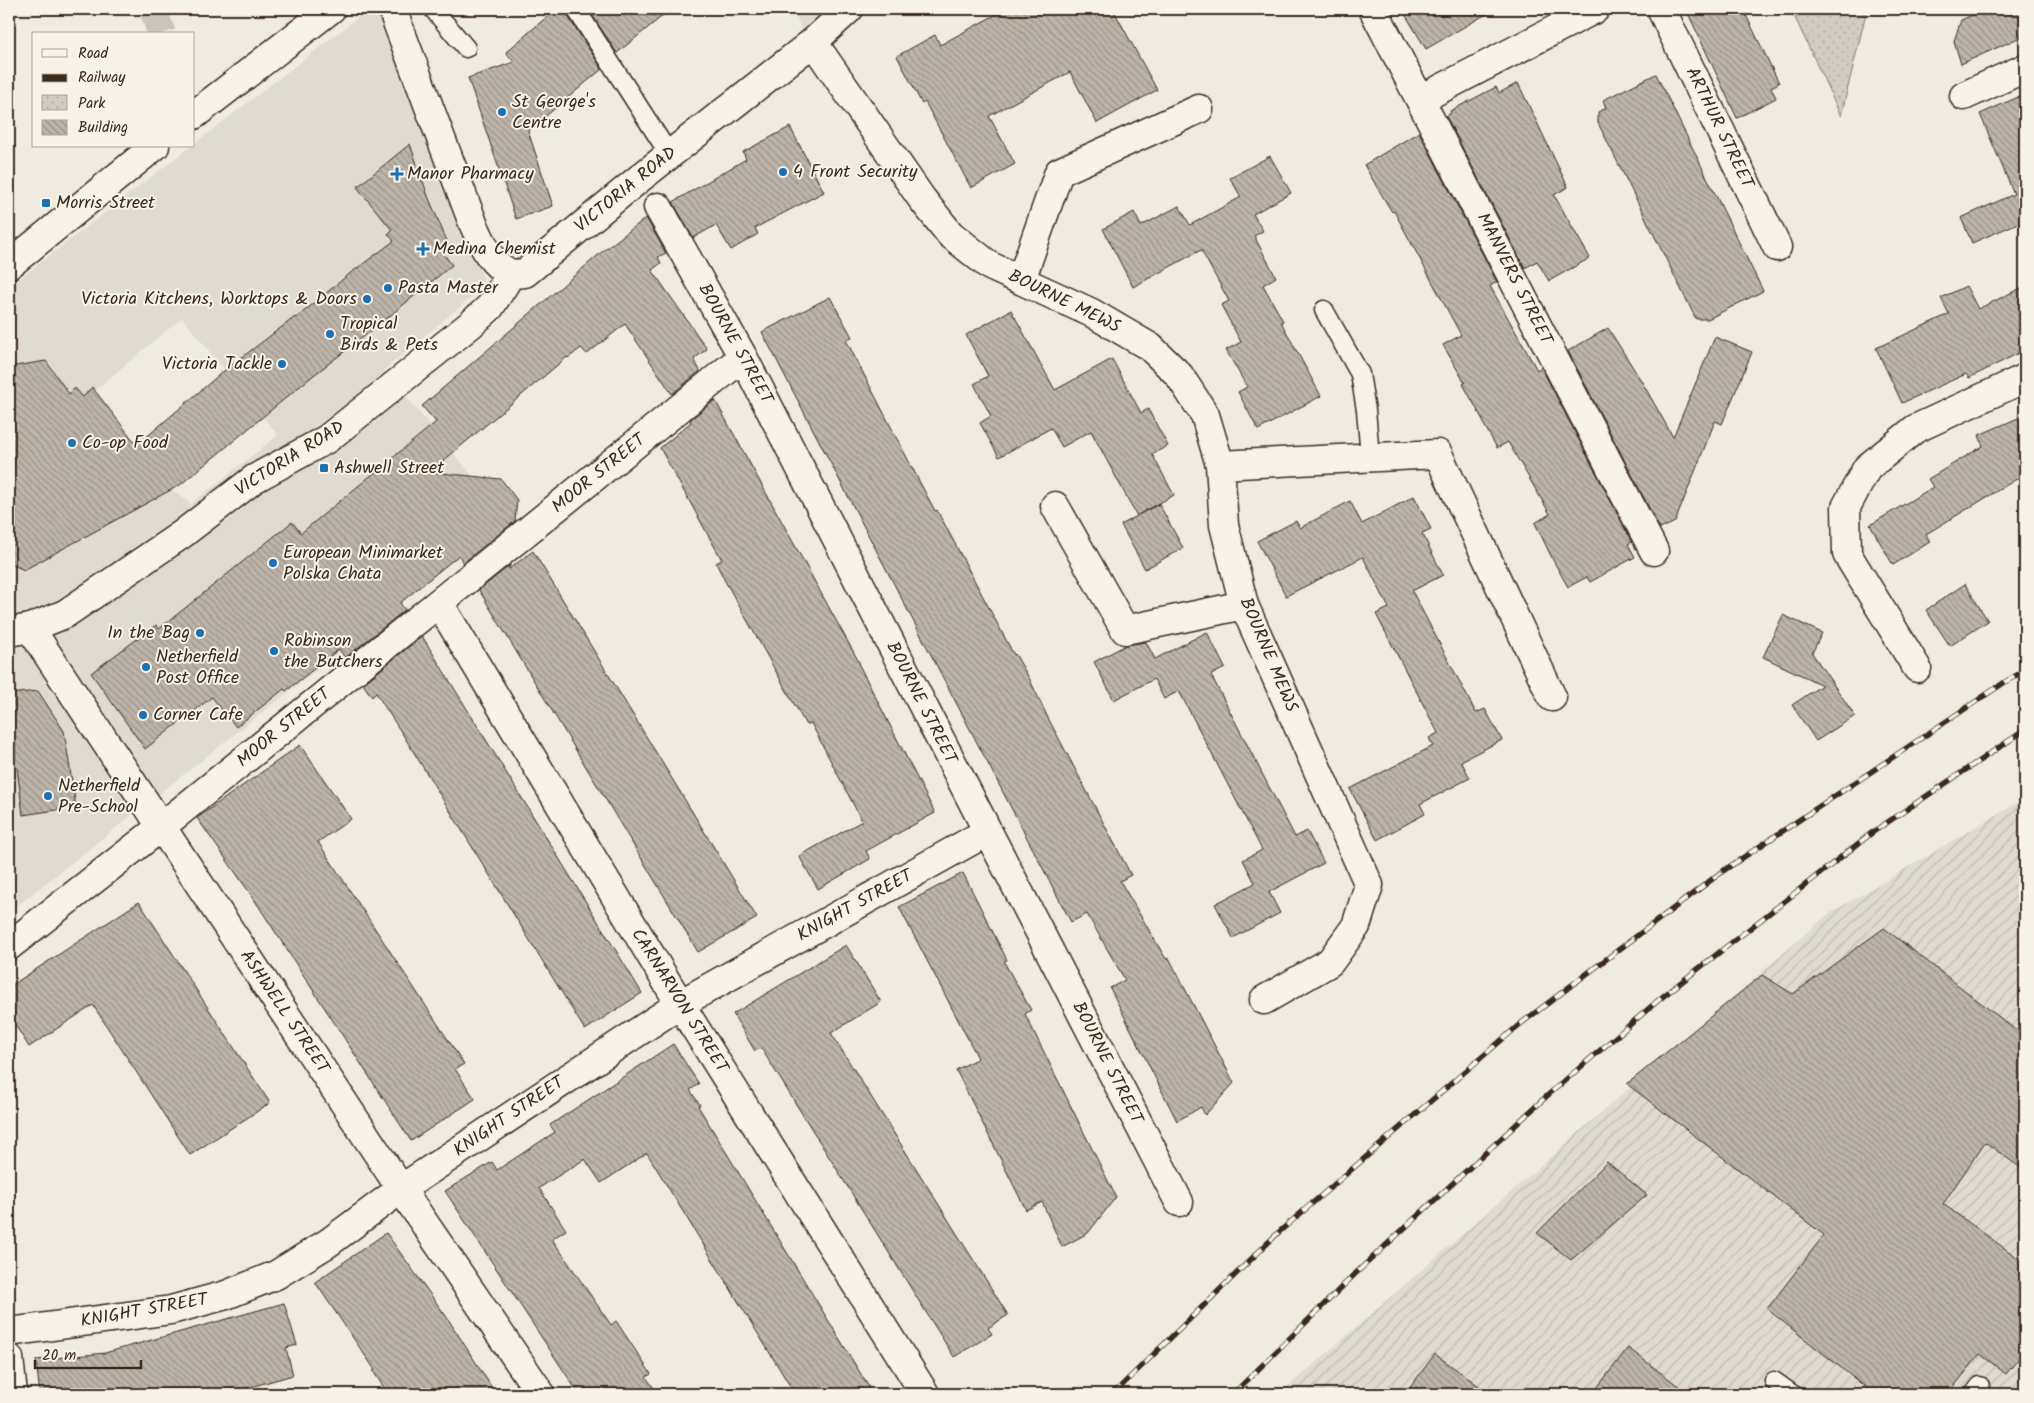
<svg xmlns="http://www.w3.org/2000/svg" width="2034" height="1403" viewBox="0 0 2034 1403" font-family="Kalam,sans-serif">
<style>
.built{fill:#e0dbd0;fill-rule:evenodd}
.industrial{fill:url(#industrial-furrows)}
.park{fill:url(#park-dots);stroke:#867a6f}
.building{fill:url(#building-back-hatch);stroke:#3b2a1e}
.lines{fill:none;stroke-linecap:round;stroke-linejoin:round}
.street-tunnel{stroke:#cbc4b9;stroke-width:28;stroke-dasharray:28 14;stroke-linecap:butt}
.lane-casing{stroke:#3b2a1e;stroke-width:21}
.street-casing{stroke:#3b2a1e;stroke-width:31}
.secondary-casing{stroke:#3b2a1e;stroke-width:31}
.lane{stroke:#f7f3e8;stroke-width:18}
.street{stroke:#f7f3e8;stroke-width:28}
.secondary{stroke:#f7f3e8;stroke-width:28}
.rail-casing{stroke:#3b2a1e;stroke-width:5.5}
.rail{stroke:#f7f3e8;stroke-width:4;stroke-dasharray:11;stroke-linecap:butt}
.poi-dot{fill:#1f6fb2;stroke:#f7f3e8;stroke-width:2}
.labels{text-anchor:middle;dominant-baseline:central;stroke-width:4;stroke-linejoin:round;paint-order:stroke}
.poi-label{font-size:18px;fill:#3b2a1e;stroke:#f7f3e8;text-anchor:start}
.street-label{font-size:18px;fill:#3b2a1e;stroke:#f7f3e8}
</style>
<defs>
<pattern id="industrial-furrows" width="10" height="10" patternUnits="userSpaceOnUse" patternTransform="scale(1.25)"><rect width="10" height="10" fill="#e0dbd0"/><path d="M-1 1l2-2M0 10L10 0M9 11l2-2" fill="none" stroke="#c1bcb2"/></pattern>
<pattern id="park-dots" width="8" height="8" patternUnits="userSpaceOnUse" patternTransform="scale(1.25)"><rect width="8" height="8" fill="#d1cbc0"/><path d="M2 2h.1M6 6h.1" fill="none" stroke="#b4aea5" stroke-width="1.8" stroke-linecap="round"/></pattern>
<pattern id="building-back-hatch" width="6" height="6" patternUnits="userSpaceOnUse" patternTransform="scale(1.25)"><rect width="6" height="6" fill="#bdb5aa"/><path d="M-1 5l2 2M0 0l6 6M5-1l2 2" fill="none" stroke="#9b938a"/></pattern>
</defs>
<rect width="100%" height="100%" fill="#efebe0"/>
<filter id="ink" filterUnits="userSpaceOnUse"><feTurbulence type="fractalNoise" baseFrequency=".02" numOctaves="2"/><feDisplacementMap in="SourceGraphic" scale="10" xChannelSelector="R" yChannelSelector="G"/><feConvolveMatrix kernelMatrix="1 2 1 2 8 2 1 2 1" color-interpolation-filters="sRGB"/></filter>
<g filter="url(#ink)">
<path class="built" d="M369,9H375L486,285L384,370L507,517L352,642L9,912V287L191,146H194V144ZM182,318L278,435L191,504L171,489L95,390Z
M793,9H829L802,30Z"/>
<path class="industrial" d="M2025,798V1394H1280L1827,915Z"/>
<path class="park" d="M1791,9H1867L1841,116Z"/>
<path class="building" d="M556,9H565L567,15L602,69L528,131L553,206L516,219L468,78L514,62L506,52Z
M588,9H671L617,53Z
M1006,9H1113L1157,90L1097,123L1070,72L989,116L1015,164L971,188L925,102L922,104L897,56L935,35L940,45Z
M1402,9H1495L1426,49Z
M1686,9H1743L1779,83L1771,87L1776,98L1737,118Z
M1986,9H2025V35L1961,64L1954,41L1961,20Z
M1656,74L1763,291L1708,319H1696L1598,123V112L1606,108L1603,100Z
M1518,83L1568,187L1554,195L1590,258L1549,281L1537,261L1525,268L1446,116L1451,113L1450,111L1496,87L1499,93Z
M2025,94V220L1972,243L1961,218L2014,194L1980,114Z
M790,127L824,192L755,228L758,234L731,250L716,225L693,238L673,202L746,159L743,152Z
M1419,132L1497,282L1490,286L1537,370L1541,367L1632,542L1628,544L1635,557L1590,582L1587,577L1568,587L1554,562L1535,523L1550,514L1508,442L1497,448L1483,423L1484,422L1463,384L1465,383L1443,345L1461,335L1394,211L1392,212L1364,165Z
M410,144L428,196L449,246L443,253L452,265L375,328L310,378L180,485L24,570L9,563V367L46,361L69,394L75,388L83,397L92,387L137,445L220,374L295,317L296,318L348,275L394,241L388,234L392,230L357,187Z
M1270,156L1291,193L1253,214L1263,231L1254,236L1276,277L1263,285L1283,321L1281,322L1321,396L1258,430L1238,392L1247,387L1226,350L1241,342L1221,305L1229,301L1201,250L1133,287L1103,229L1134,212L1141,226L1179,206L1190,225L1241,197L1230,178Z
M646,218L666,253L658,257L661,263L652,270L707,349L694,359L700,371L672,394L625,324L587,354L581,348L568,358L567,357L430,472L501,479L517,500L515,521L463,563L459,555L400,603L405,610L345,658L339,649L286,691L284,689L236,727L212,697L145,749L91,673L156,625L159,629L292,522L301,533L436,422L422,406L603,251Z
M1966,286L1978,309L2025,286V350L1969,378L1966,374L1902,403L1876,348L1949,314L1941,298Z
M830,297L852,337L846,340L918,479L935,511L937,510L1014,655L1015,654L1029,678L1048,718L1131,875L1120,881L1166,959L1169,958L1234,1083L1205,1115L1201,1107L1177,1121L1110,988L1125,980L1087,914L1071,922L762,332Z
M1011,310L1055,390L1112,359L1141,413L1148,409L1168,446L1152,454L1174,495L1138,515L1159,504L1183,548L1145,569L1121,525L1137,516L1091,431L1062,447L1051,428L999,457L980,423L991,416L974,384L988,376L966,335Z
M1608,328L1642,382L1673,437L1715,337L1752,352L1722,424L1715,421L1675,522L1660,529L1568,351Z
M715,400L860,664L859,665L935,813L866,851L870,859L818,889L799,856L862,821L811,723L806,725L724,579L716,563L722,560L660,448L691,422L690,420Z
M2025,415V474L1926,534L1930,542L1893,565L1870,525L1933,487L1928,479L1983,446L1979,435Z
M1414,496L1431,529L1422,533L1443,575L1412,591L1476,713L1485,709L1502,740L1461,761L1470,778L1420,804L1425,814L1377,840L1350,789L1433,746L1429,738L1438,733L1376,614L1389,608L1363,557L1286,596L1257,541L1296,521L1300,528L1350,501L1362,524Z
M533,551L757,918L698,952L479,590L510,565L509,569Z
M1965,584L1988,621L1950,646L1926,610Z
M1783,615L1822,633L1812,653L1855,716L1816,741L1792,705L1822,685L1763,657Z
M1207,632L1225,668L1211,675L1295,837L1307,831L1324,863L1269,892L1280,913L1233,938L1215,904L1255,883L1243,860L1262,850L1179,691L1164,699L1154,679L1114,700L1094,662L1126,645L1146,642L1155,659Z
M422,636L642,993L585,1030L405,738L376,693L372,697L363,684Z
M38,691L64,731L76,807L23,815L17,768L9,769V694Z
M300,745L351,819L318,842L464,1064L455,1069L475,1099L411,1141L252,896L197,818Z
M963,873L1007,960L1004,962L1031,1010L1025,1014L1116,1197L1088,1233L1062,1247L1042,1202L1026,1210L956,1070L978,1058L899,907Z
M139,902L270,1103L190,1155L93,1005L29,1047L9,1015V987Z
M1884,928L2025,1037V1171L1985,1142L1943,1204L2025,1263V1351L2006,1374L1980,1354L1948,1394H1874L1767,1309L1824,1235L1627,1084L1762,975L1793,994Z
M846,945L881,1002L831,1033L1008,1315L988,1328L992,1334L954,1357L761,1048L755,1051L733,1014Z
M673,1044L699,1084L690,1090L700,1105L698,1106L873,1394H795L647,1153L601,1183L585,1159L539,1188L566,1230L552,1239L611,1325L616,1321L651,1374L646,1377L658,1394H579L445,1191L492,1162L497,1170L555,1132L550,1125Z
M1607,1162L1647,1195L1571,1260L1537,1233Z
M386,1233L446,1316L496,1394H388L373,1371L375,1370L315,1282Z
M284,1303L297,1345L286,1348L293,1375L226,1394H40L36,1360L105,1353Z
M1628,1348L1689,1394H1592Z
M1435,1354L1490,1394H1405Z"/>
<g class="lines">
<path class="street-tunnel" d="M153,9L162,34"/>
<defs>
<path id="lane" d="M433,9L466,48
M576,9L669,154
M1324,310L1360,374L1366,410L1370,457
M1774,1381L1792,1394
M1974,1394L1980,1386"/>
<path id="street" d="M392,9L473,223C482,243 490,264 511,274
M1373,9L1654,551
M1661,9L1777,247
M813,42L922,199L950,234L990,266L1092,313L1150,347L1179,375L1205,415L1220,465L1224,525L1244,605L1369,885L1356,926L1330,962L1264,1000
M1964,96L2025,68
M1421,99L1595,9
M194,115L331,9
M658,207L743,357L1179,1202
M9,265L155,146
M1021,280L1059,172L1199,109
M1220,465L1438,454L1552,697
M1055,506L1125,630L1244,605
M439,603L680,1004L925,1394
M30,628L401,1189L541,1394
M1917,668L1847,554L1846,507L1867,468L1915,429L2025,378
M9,946L161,827L743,357
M9,1332L171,1310L226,1295L276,1275L328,1243L401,1189L680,1004L987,832"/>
<path id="secondary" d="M9,632L30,628L65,614L181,535L254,479L327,439L470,325L490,307L511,274L525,273L640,178L813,42L849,9
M9,1358L13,1394"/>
</defs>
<use href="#lane" class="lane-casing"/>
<use href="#street" class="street-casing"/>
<use href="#secondary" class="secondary-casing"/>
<use href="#lane" class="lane"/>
<use href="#street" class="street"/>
<use href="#secondary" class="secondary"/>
<defs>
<path id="rail" d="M1113,1394L1279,1232L1519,1025L1723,871L2005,682L2025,670
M1233,1394L1355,1274L1548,1095L1661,998L1873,832L2025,730"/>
</defs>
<use href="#rail" class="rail-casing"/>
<use href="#rail" class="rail"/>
</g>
</g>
<g class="poi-dot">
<circle cx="502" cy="112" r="5"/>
<circle cx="783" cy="172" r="5"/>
<path d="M394.5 166.5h5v5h5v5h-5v5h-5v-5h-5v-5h5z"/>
<rect x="41" y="198" width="10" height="10" rx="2.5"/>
<path d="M420.5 241.5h5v5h5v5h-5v5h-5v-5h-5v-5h5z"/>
<circle cx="388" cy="288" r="5"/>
<circle cx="367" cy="299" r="5"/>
<circle cx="330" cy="334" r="5"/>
<circle cx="282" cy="364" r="5"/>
<circle cx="72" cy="443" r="5"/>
<rect x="319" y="463" width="10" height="10" rx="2.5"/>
<circle cx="273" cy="563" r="5"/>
<circle cx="200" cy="633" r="5"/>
<circle cx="274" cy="651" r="5"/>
<circle cx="146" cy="667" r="5"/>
<circle cx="143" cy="715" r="5"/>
<circle cx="48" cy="796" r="5"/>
</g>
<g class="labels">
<g class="poi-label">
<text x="512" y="102">St George's<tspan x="512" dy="21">Centre</tspan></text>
<text x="793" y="172">4 Front Security</text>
<text x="407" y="174">Manor Pharmacy</text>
<text x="56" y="203">Morris Street</text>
<text x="433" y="249">Medina Chemist</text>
<text x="398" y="288">Pasta Master</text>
<text x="357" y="299" text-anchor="end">Victoria Kitchens, Worktops &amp; Doors</text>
<text x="340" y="324">Tropical<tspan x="340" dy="21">Birds &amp; Pets</tspan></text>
<text x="272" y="364" text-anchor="end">Victoria Tackle</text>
<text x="82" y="443">Co-op Food</text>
<text x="334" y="468">Ashwell Street</text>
<text x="283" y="553">European Minimarket<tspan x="283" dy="21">Polska Chata</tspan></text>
<text x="190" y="633" text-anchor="end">In the Bag</text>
<text x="284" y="641">Robinson<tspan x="284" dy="21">the Butchers</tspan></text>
<text x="156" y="657">Netherfield<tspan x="156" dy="21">Post Office</tspan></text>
<text x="153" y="715">Corner Cafe</text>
<text x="58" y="786">Netherfield<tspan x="58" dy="21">Pre-School</tspan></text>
</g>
<g class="street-label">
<text transform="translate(1719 128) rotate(64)">ARTHUR STREET</text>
<text transform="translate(626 190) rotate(-39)">VICTORIA ROAD</text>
<text transform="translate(1514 279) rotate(63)">MANVERS STREET</text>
<text transform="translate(1064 302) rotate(26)">BOURNE MEWS</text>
<text transform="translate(735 344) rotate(61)">BOURNE STREET</text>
<text transform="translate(290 459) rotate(-32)">VICTORIA ROAD</text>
<text transform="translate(599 474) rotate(-39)">MOOR STREET</text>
<text transform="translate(1268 655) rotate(67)">BOURNE MEWS</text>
<text transform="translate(921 703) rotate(63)">BOURNE STREET</text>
<text transform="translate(284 728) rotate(-39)">MOOR STREET</text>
<text transform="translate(855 906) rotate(-29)">KNIGHT STREET</text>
<text transform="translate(679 1001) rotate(58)">CARNARVON STREET</text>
<text transform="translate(284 1012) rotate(56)">ASHWELL STREET</text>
<text transform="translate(1107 1063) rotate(63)">BOURNE STREET</text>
<text transform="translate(509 1117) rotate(-34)">KNIGHT STREET</text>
<text transform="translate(144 1311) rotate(-10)">KNIGHT STREET</text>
</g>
</g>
<rect width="2034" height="1403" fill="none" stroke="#f7f3e8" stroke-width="30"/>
<rect x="15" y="15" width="2004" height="1373" fill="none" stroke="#3b2a1e" stroke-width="2" filter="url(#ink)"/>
<rect x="32" y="32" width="162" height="115" fill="#f7f3e8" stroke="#aca397"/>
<rect x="42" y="49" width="25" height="8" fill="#f7f3e8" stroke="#aca397"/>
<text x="78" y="58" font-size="15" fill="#3b2a1e">Road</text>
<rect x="42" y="74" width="25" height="8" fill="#3b2a1e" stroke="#aca397"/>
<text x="78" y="82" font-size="15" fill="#3b2a1e">Railway</text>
<rect x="42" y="95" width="25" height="15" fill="url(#park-dots)" stroke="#aca397"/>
<text x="78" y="108" font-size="15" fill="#3b2a1e">Park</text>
<rect x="42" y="120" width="25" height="15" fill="url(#building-back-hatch)" stroke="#aca397"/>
<text x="78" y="132" font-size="15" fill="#3b2a1e">Building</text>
<path d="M35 1360v8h106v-8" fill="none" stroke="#3b2a1e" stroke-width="2.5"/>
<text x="42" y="1360" font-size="15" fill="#3b2a1e" stroke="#f7f3e8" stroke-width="4" paint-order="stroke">20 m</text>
</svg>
